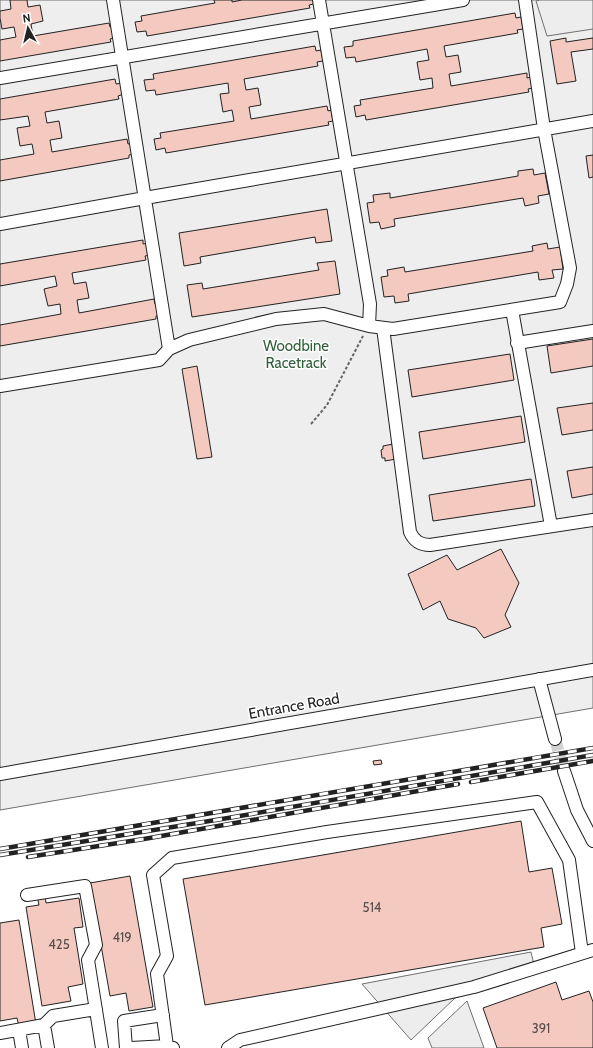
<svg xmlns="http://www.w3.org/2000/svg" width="593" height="1048" viewBox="0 0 593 1048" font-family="Cabin,sans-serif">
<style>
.green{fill:#eee;stroke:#6f6f6f}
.parking{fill:#ededed;stroke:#6f6f6f}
.building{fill:#f3c9c0;stroke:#222}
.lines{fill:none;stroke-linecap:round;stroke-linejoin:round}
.minor-tunnel{stroke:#d3d3d3;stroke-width:12;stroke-dasharray:12 6;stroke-linecap:butt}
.minor-casing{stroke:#222;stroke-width:14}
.path{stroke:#646464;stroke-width:2;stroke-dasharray:3 2;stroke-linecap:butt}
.minor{stroke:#fff;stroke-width:12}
.rail-casing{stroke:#222;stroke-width:4.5}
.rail{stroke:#fff;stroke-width:3;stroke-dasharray:9;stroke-linecap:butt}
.labels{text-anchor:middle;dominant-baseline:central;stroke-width:3;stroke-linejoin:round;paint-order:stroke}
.number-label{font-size:13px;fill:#564c4a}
.park-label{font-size:15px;fill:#2f5e38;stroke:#fff}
.street-label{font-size:15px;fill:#222;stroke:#fff}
</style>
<rect width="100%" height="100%" fill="#fff"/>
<path class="green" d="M0,0H593V708L0,810Z"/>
<path class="parking" d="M540,0H593V29L547,36L536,1Z
M531,952L536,973L455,998L411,1040L362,984Z
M467,1001L484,1048H432L428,1038Z"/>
<path class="building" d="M10,0H27L28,7L40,5L43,21L31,24L33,36L109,23L110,27H113L115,38L110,39L111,42L0,61V40L16,37L14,27L2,29L0,18V11L11,9Z
M214,0H232V2L242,0H313L314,4L309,5L310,8L147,36L146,31L137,32L135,22L142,21L141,16L215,3Z
M515,13L516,18L521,17L523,29L517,30L518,33L444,46L446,57L458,55L461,72L449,74L451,86L527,73V78L531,77L533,88L528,89L529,92L366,120L365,115L356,117L354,106L361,105L360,100L433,88L432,78L420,80L417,62L429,60L427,49L356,62L355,57L346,58L344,47L353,46V41Z
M566,38V42L593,38V49L571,52L576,81L557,84L550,41Z
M315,46L316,51L321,50L323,61L317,62L318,66L244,79L246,90L258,88L261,105L249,107L251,119L327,106L328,111L331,110L333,121L328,122L329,125L166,153L165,148L156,150L154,139L161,138L160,133L234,121L232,110L223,112L220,94L229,93L228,83L156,95L155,90L146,91L144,80L154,79L153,74Z
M115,79L116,84L122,83L124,94L118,96L119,99L45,112L47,123L59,121L62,138L50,140L52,152L127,139L128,144L132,143L134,154L129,155V158L0,181V160L34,154L32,144L20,146L17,128L30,126L28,116L0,120V99Z
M593,155V177L589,178L586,156Z
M533,169L534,175L545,173L549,194L538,196L539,203L525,206L523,198L394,219L395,226L381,229L379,222L370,223L367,203L374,202L373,195L390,193V198L518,176V171Z
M327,209L332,241L316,243L315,237L200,257L201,263L184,266L179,233Z
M143,240V244L149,243L151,255L145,256L146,260L72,273L74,284L86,282L89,298L77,300L79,313L154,299L155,304H159L161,315L156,316V319L0,346V325L61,314L60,304L48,306L44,289L57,286L55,276L0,286V264Z
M547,243L548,249L560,247L563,269L552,270L554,278L539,280L538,272L408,294L409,301L395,303L394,296L384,297L381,277L388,276L387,270L404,267L405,272L533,251L532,246Z
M335,261L340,294L192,317L187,285L202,283L203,289L319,270L317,263Z
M593,339V366L551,373L547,346Z
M510,354L514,380L412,397L408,370Z
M197,366L212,457L197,459L182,369Z
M593,403V430L562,435L557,408Z
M521,416L525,442L423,459L419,432Z
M393,444L396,459L385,461V458H382L381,450L383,449V446Z
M593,467V494L572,498L567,471Z
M531,479L535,506L433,521L429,495Z
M501,549L519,583L505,615L511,627L484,638L476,628L448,619L440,601L423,610L408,574L447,555L457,570Z
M381,760L382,764L374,765L373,761Z
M521,821L529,872L552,868L562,924L541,928L544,947L205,1005L183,879Z
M130,876L153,1007L129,1011L126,993L110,996L90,883Z
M45,895L46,903L79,898L83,927L74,928L83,984L68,987L71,1001L42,1006L26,907L39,905L37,896Z
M19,920L36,1024L19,1027L17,1018L0,1021V923Z
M556,982L562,1000L589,991L593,1002V1048H497L483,1008Z"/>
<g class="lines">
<path class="minor-tunnel" d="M555,739L564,771"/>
<defs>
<path id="minor" d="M113,0L169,349
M319,0L370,304L369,326
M0,78L463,0
M0,224L145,198L593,121
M512,310L551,526
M383,328L410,532C414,541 420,545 430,545L593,520
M517,343L593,331
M0,386L159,360L169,349L189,340L276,319L324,314L369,326L393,329L560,302L567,284L570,268L544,129L525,0
M539,679L555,739
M564,771L577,810L593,841
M0,774L593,670
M27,895L85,886L96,945L88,960L102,1048
M44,1025L48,1048
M19,1030L22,1048
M0,1033L44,1025L53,1016L96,1009
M167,1046L157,974L167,956L153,875L172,858L327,832L537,802L569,860L582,953
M126,1048L124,1021L163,1015
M131,1048L167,1046L173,1048
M228,1048L240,1040L474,987L593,950"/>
</defs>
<use href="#minor" class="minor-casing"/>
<path class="path" d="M311,424L327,405L363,336"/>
<use href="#minor" class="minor"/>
<defs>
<path id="rail" d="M471,782L593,761
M0,849L593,748
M0,855L228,818L593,755
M28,857L144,839L458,784"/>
</defs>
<use href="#rail" class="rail-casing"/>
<use href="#rail" class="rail"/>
</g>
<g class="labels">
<g class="number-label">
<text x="372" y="907">514</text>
<text x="122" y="937">419</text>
<text x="59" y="944">425</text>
<text x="541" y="1028">391</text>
</g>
<g class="park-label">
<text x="296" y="346">Woodbine<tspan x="296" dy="17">Racetrack</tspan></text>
</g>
<g class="street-label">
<text transform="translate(294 706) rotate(-10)">Entrance Road</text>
</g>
</g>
<g transform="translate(28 28) rotate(352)" stroke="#ffffff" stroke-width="3" paint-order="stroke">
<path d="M0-3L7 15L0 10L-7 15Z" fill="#222222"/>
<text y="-6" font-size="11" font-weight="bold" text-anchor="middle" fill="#222222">N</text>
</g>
</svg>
